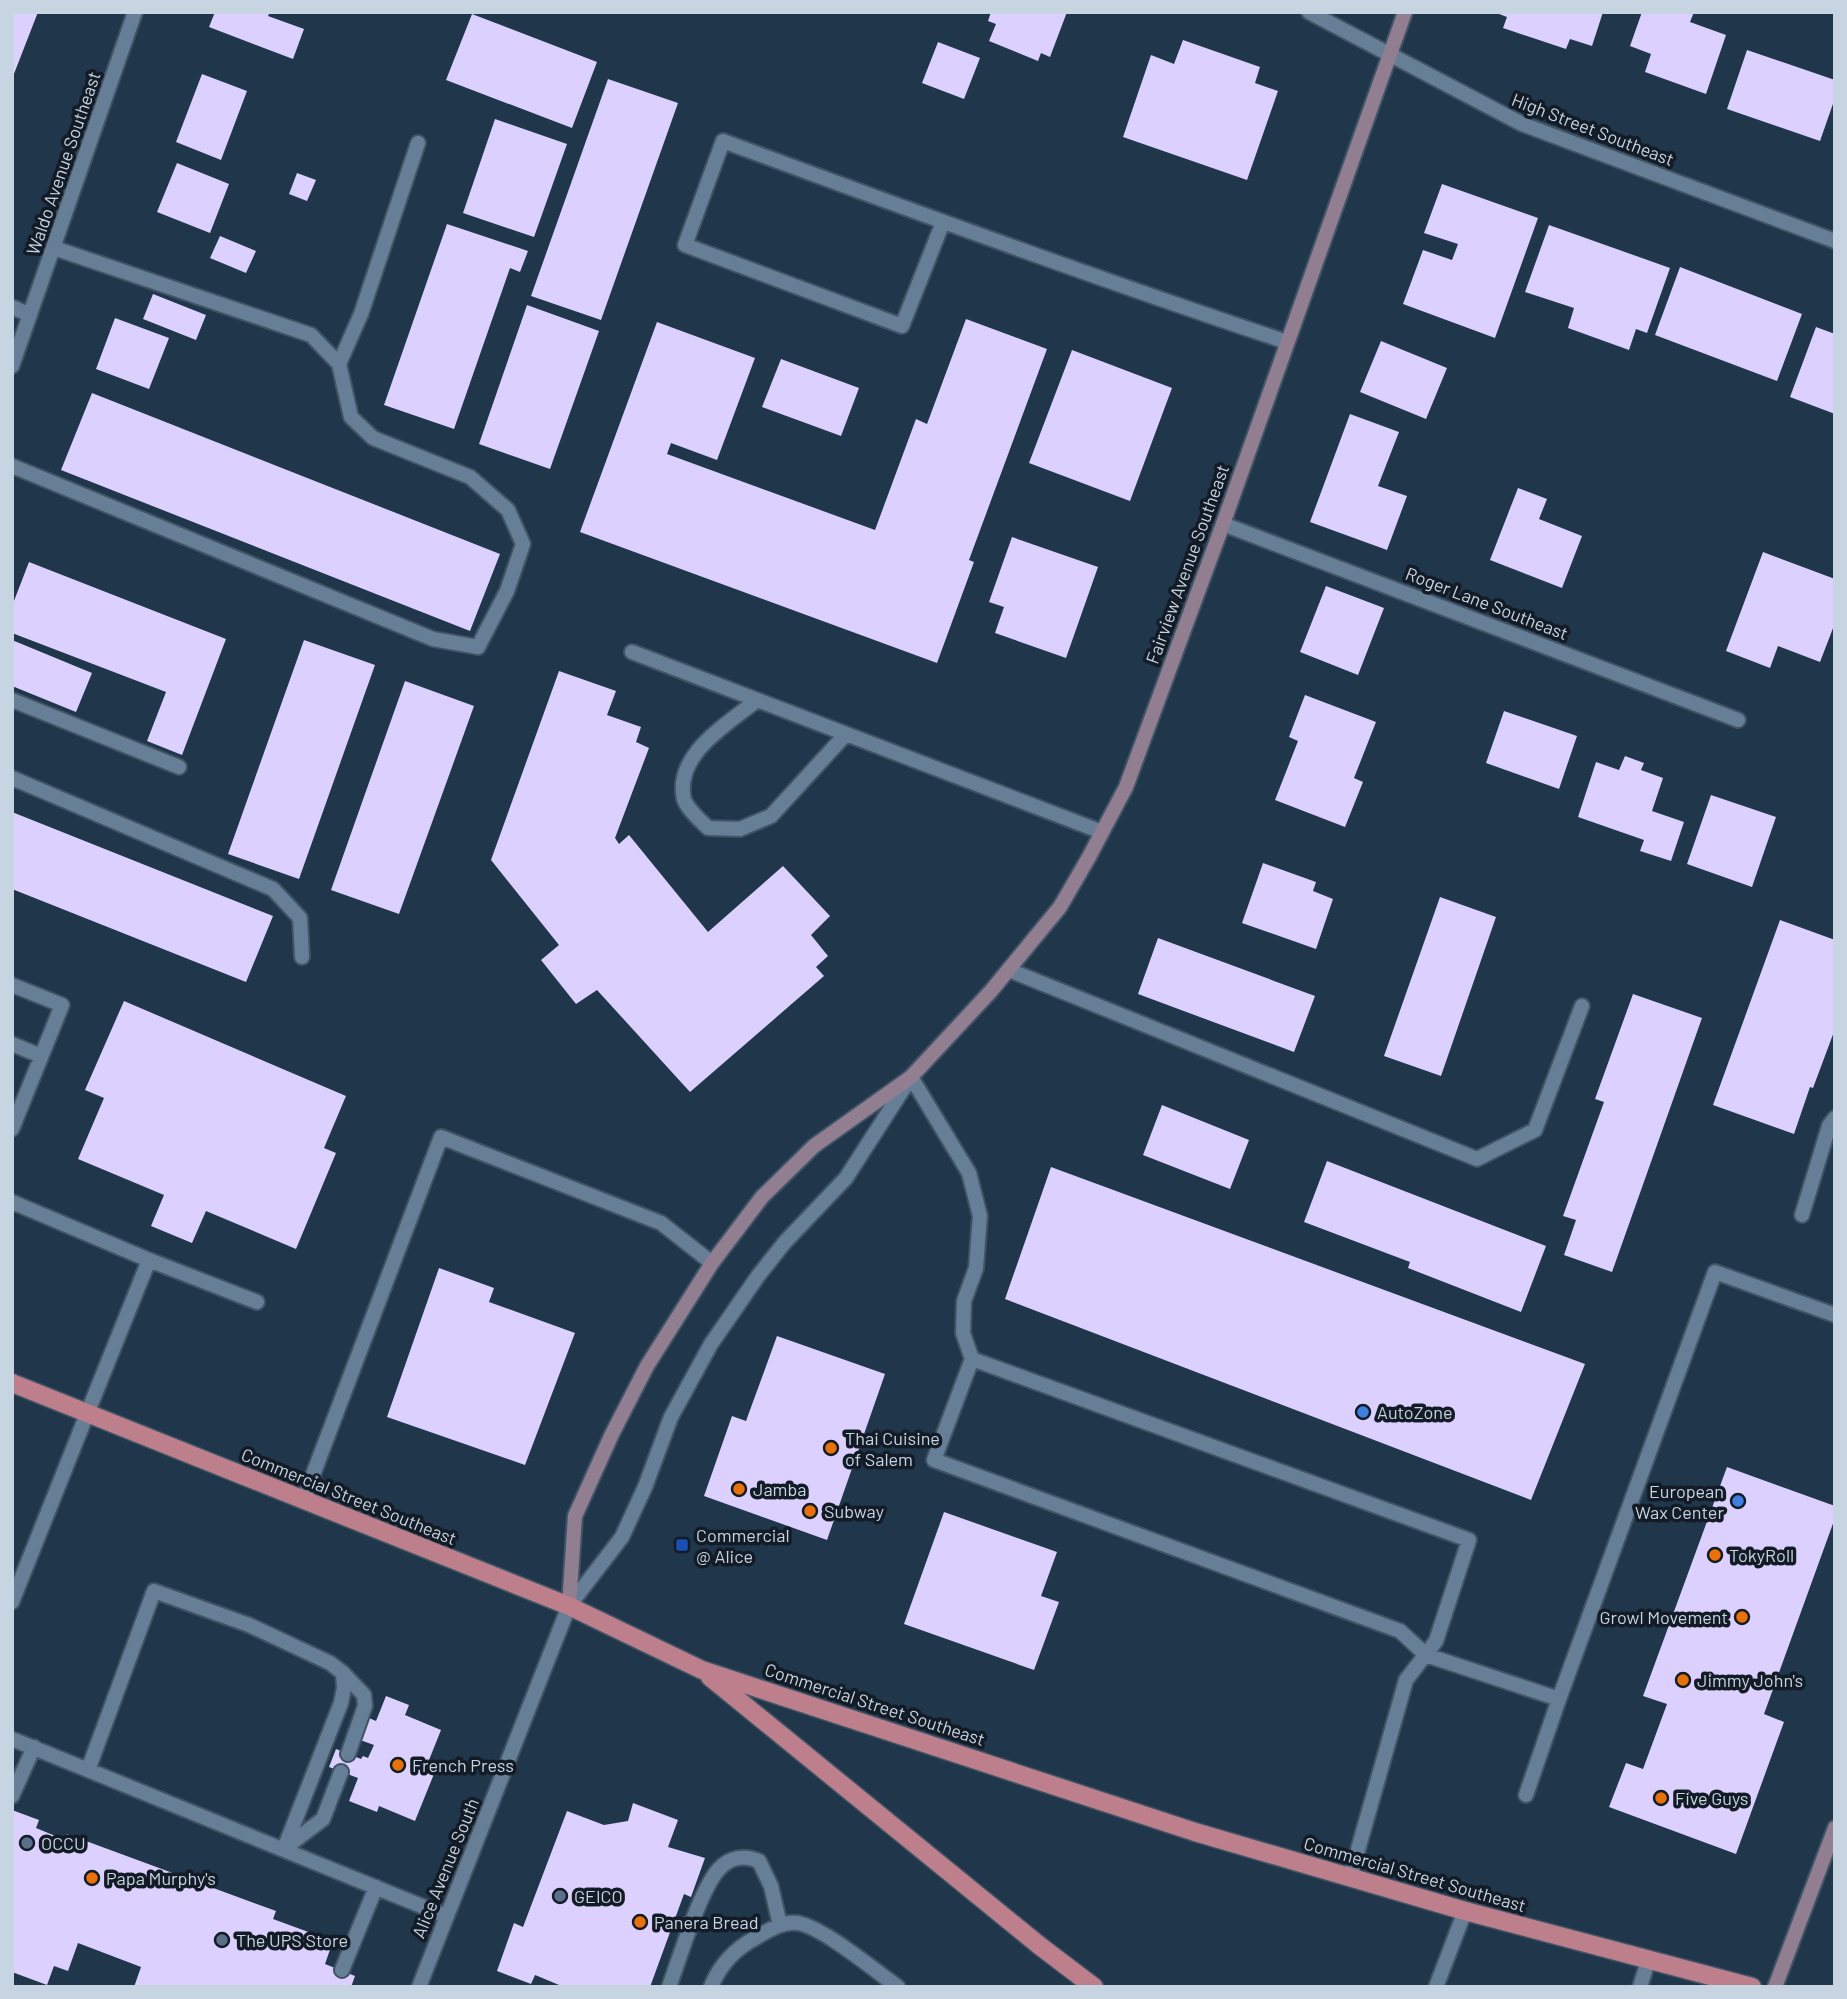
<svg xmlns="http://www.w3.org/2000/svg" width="1847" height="1999" viewBox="0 0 1847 1999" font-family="Barlow,sans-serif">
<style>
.building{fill:#dcd1fe}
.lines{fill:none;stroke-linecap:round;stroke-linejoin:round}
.lane-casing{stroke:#415465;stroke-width:18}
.street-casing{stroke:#415465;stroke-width:18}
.secondary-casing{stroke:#415465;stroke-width:18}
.primary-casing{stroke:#415465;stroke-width:21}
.lane{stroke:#677e97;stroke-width:14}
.street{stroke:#677e97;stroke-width:14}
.secondary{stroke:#927e91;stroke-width:14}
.primary{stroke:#bd7f8c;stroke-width:18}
.shop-dot{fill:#3f7fe0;stroke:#131c26;stroke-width:2.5}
.food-dot{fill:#e8710a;stroke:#131c26;stroke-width:2.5}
.transit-dot{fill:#1a4fb4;stroke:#131c26;stroke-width:2.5}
.service-dot{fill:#5c6f8a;stroke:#131c26;stroke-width:2.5}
.labels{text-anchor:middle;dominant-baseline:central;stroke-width:7;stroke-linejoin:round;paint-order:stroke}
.street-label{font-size:18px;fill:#c7d4e2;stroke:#131c26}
.poi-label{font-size:18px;fill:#c7d4e2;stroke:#131c26;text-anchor:start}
</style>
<rect width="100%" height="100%" fill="#20364b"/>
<path class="building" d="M12,12H38L12,79Z
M215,12H270L268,16L304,29L293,59L209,27Z
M991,12H1067L1050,57L1041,53L1038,61L989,41L996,24L988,21Z
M1494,12H1603L1592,46L1570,39L1566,49L1503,28L1507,17Z
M1642,12H1694L1690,22L1726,35L1706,94L1645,72L1651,54L1630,46Z
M472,14L597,62L572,128L446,80Z
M1183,40L1260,67L1255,83L1278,91L1247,180L1123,137L1151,55L1174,64Z
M938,42L980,58L964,99L922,83Z
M1747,50L1835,80V98L1820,141L1727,109Z
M202,74L247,91L221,160L176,142Z
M608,79L678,103L601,320L531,296Z
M495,119L567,144L534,237L463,213Z
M177,163L229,184L210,233L157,212Z
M297,173L316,180L307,201L289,194Z
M1442,184L1538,218L1495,338L1403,304L1423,250L1452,260L1458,244L1424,233Z
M447,224L528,251L520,272L510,268L454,429L384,405Z
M1549,225L1670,268L1647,333L1636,329L1629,350L1568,328L1574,308L1525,292Z
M220,236L256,251L246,273L210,258Z
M1680,267L1802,314L1777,381L1655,335Z
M153,294L206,315L196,340L143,319Z
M527,305L599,331L550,469L479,444Z
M115,318L169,338L149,389L96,369Z
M966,319L1047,349L969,560L974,562L937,663L580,532L657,322L755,358L717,460L671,443L667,454L875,530L916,419L927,424Z
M1816,327L1835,334V414L1790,397Z
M1381,341L1447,368L1426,419L1360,392Z
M1072,350L1172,388L1130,501L1029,463Z
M781,359L859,388L841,436L762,407Z
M92,393L500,554L470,631L61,470Z
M1350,414L1399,432L1378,486L1407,496L1387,550L1310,522Z
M1518,488L1547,499L1539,519L1582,536L1562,588L1490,560Z
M1012,537L1098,567L1066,658L995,633L1004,607L989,602Z
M1763,552L1835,579V623L1820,662L1778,646L1770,668L1726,651Z
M29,562L226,639L182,755L147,741L166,692L12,633V606Z
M1326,586L1384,608L1358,675L1300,652Z
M12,640L92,673L76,712L12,686Z
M304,640L375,665L299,879L228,854Z
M559,671L616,691L607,715L641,727L636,742L649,748L615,838L619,844L629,835L708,932L783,866L830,916L811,935L828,956L816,967L824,976L690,1092L597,990L576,1004L541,960L559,945L491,860Z
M405,681L474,706L399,914L331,890Z
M1305,695L1376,722L1354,778L1363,782L1345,827L1275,800L1298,741L1289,737Z
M1504,711L1577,736L1559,789L1486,763Z
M1625,756L1644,763L1641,770L1663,778L1652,811L1684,822L1671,861L1640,851L1644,840L1578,817L1596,762L1619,770Z
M1711,795L1776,817L1752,887L1687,864Z
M12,812L273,916L246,982L12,889Z
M1263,863L1316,882L1313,891L1333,899L1316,949L1242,923Z
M1440,897L1496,917L1441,1076L1384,1056Z
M1780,920L1835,940V1029L1813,1088L1810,1087L1794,1134L1713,1105Z
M1158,938L1315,996L1294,1052L1138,994Z
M1633,994L1702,1018L1612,1272L1564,1255L1576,1220L1563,1216L1604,1102L1595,1099Z
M124,1001L346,1096L324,1148L336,1153L296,1249L206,1211L192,1243L151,1226L164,1195L78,1159L104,1098L85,1090Z
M1162,1105L1249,1140L1230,1189L1143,1155Z
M1327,1161L1546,1246L1521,1312L1408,1268L1410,1262L1304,1222Z
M1051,1167L1585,1364L1531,1500L1005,1299Z
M439,1268L494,1288L489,1302L575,1333L525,1465L387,1417Z
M777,1336L885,1374L827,1540L704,1496L732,1416L746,1421Z
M1727,1467L1835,1506V1518L1764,1714L1784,1722L1736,1854L1609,1807L1626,1763L1643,1769L1667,1704L1643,1696Z
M944,1512L1057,1552L1041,1596L1059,1602L1034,1670L904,1624Z
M386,1696L409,1705L405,1715L441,1730L429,1760L438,1764L415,1821L379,1806L377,1812L349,1801L358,1778L329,1767L336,1749L361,1759L363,1756L368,1758L374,1745L360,1740L369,1718L376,1721Z
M633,1803L678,1820L668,1847L705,1858L691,1897L684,1894L650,1987H564L535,1975L531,1984L497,1971L514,1923L523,1927L567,1811L604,1825L628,1821Z
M12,1810L39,1820L36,1828L65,1840L67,1834L276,1911L273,1919L333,1941L325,1964L355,1976L351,1987H134L141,1967L78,1943L68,1971L54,1966L47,1985L12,1972Z"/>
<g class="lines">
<defs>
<path id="lane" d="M943,222L902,326L685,245L723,141C910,210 1098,279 1287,342
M339,364L361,314L418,143
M12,466L433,639L478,647L507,591L523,544L508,510L470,477L373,438L351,417L339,364L311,335L54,248
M632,652L1102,832
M12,700L179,767
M757,700C728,724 674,754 684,799C687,809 701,821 708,828L740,829L771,816L846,734
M12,778L273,889L300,918L302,957
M1009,970L1477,1159L1535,1130L1582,1006
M12,985L62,1005L12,1129
M12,1044L41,1056
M12,1202L149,1260L87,1414
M1802,1215L1829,1126L1835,1118
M149,1260L257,1302
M972,1359L1469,1540L1436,1641L1406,1680L1350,1878
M303,1501L441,1137L661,1223L712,1263
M569,1606L622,1537L645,1487L671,1417L711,1344L758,1276L785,1242L846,1178L911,1077L969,1173L980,1216L976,1268L964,1301L963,1333L972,1359L934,1460L1400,1631L1426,1655L1559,1699L1715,1272L1835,1315
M343,1673L364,1695L365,1706L348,1754
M12,1739L446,1916
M88,1770L154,1591L249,1625L330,1663L343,1673L344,1688L341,1703L284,1849
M1526,1795L1559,1699
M12,1796L34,1747
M285,1848L323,1819L341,1772
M342,1970L376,1887
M669,1987C680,1957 700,1890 719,1869C730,1857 745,1855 759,1861L771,1886L780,1925
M711,1987C720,1964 736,1948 757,1937C769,1930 783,1921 798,1923C824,1928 874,1970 898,1987
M1436,1987L1465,1911
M1640,1987L1648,1961"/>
<path id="street" d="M1309,12L1522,124L1835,241
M12,307L30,315
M12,366L135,12
M1223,524L1738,720
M12,1602L87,1414
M419,1987L569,1606"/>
<path id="secondary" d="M569,1606L575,1516L612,1434L647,1366L712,1263L762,1197L814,1146L911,1077L991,991L1060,907L1089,857L1126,787L1223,524L1405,12
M1775,1987L1835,1828"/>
<path id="primary" d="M12,1383L569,1606L702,1670L1195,1832L1465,1911L1752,1987
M710,1677L1040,1946L1094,1987"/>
</defs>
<use href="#lane" class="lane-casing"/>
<use href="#street" class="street-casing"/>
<use href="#secondary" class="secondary-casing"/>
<use href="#primary" class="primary-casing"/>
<use href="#lane" class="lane"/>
<use href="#street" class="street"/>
<use href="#secondary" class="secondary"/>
<use href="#primary" class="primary"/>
</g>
<g class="shop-dot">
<circle cx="1363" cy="1412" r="7"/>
<circle cx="1738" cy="1501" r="7"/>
</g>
<g class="food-dot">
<circle cx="831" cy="1448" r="7"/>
<circle cx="739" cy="1489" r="7"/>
<circle cx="810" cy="1511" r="7"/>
<circle cx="1715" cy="1555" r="7"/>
<circle cx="1742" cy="1617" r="7"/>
<circle cx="1683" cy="1680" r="7"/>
<circle cx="398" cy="1765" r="7"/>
<circle cx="1661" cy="1798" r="7"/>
<circle cx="92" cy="1878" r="7"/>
<circle cx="640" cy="1922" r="7"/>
</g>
<rect class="transit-dot" x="675" y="1538" width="14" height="14" rx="3.5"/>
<g class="service-dot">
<circle cx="27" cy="1843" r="7"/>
<circle cx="560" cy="1896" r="7"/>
<circle cx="222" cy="1940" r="7"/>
</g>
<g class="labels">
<g class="street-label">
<text transform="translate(1593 129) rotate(21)">High Street Southeast</text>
<text transform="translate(63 163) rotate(-71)">Waldo Avenue Southeast</text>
<text transform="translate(1187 564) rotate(-70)">Fairview Avenue Southeast</text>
<text transform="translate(1487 603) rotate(21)">Roger Lane Southeast</text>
<text transform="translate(349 1496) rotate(22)">Commercial Street Southeast</text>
<text transform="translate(875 1704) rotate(18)">Commercial Street Southeast</text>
<text transform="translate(445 1868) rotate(-68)">Alice Avenue South</text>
<text transform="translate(1415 1874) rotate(16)">Commercial Street Southeast</text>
</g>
<g class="poi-label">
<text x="1377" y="1412">AutoZone</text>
<text x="845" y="1438">Thai Cuisine<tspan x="845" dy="21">of Salem</tspan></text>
<text x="753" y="1489">Jamba</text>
<text x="1724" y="1491" text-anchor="end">European<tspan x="1724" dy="21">Wax Center</tspan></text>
<text x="824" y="1511">Subway</text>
<text x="696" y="1535">Commercial<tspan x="696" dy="21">@ Alice</tspan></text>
<text x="1729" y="1555">TokyRoll</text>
<text x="1728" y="1617" text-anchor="end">Growl Movement</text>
<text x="1697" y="1680">Jimmy John's</text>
<text x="412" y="1765">French Press</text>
<text x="1675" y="1798">Five Guys</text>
<text x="41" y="1843">OCCU</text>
<text x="106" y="1878">Papa Murphy's</text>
<text x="574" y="1896">GEICO</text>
<text x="654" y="1922">Panera Bread</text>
<text x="236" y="1940">The UPS Store</text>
</g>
</g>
<rect width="1847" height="1999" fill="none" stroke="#c7d4e2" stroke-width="28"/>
</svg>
